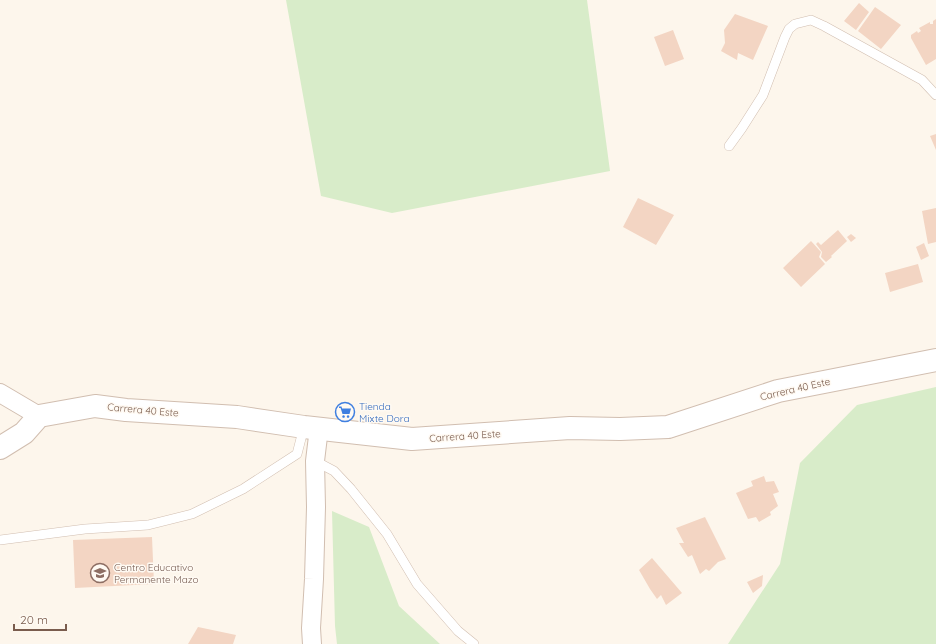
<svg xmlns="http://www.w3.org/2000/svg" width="936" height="644" viewBox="0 0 936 644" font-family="Quicksand,sans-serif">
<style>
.green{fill:#d8ecc9}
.building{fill:#f3d5c3}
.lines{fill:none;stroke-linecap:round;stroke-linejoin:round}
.service-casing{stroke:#d1beb0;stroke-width:10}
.minor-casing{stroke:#d1beb0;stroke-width:20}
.tertiary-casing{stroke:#d1beb0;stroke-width:24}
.service{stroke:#fff;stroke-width:9}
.minor{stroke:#fff;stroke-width:18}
.tertiary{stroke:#fff;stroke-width:22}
.labels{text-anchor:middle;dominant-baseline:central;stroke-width:3;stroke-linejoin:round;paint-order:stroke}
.street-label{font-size:10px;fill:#7a5c4d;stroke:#fffaf3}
.shop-label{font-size:10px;fill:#366cbe;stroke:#fffaf3;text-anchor:start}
.education-label{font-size:10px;fill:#785e54;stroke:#fffaf3;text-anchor:start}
</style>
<rect width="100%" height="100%" fill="#fdf6ec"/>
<path class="green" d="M286,0H587L610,171L392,213L321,196Z
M936,387V644H728L780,564L800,463L857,405Z
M332,511L369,527L399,606L440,644H337L335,626Z"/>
<path class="building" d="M859,3L869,12L856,30L844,21Z
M875,7L901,25L881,49L858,31Z
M735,14L768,26L753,60L738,53L737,60L721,51L725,43L724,30Z
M936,19V59L926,65L911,38V35L917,31L918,33L921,31L919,28L930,22V24H933V21Z
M673,30L684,59L665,66L654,37Z
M936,134V150L930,136Z
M638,198L674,215L656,245L623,227Z
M936,208V242L928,244L922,211Z
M838,230L847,241L831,256L832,257L826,262L821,257L822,252L816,244L818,242L821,245Z
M851,234L856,238L851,242L847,237Z
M811,241L821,252L819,257L825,264L801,287L783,268Z
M924,243L929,256L921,260L916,247Z
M918,264L923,282L890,292L885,273Z
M764,476L766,482L774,481L779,492L773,494L778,506L770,512L771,515L759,522L756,517L748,519L736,493L753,486L751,481Z
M705,517L726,559L718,562L709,571L706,569L700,574L692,555L688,557L679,543H684L676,528Z
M152,537L154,584L75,588L73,540Z
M652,558L682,593L666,605L661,595L657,599L650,589L639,570Z
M763,575L762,586L753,593L747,582Z
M198,627L236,635L233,644H188Z"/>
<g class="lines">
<defs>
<path id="service" d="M729,146L742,128L763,95L785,37L789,29L795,24L811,20L824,26L922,80L936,95
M315,461L334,471L351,489L387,534L417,584L458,631L474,644
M0,540L85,529L148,525L192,514L243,489L297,454L304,427"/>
<path id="minor" d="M0,393L39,416
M312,644L311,628L314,579L316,507L315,461L319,428"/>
<path id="tertiary" d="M0,448L24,433L39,416L95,406L126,410L237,417L304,427L412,439L570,428L620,429L668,427L778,391L936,360"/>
</defs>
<use href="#service" class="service-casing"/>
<use href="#minor" class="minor-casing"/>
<use href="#tertiary" class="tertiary-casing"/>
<use href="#service" class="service"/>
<use href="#minor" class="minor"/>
<use href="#tertiary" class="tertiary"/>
</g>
<defs>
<symbol id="supermarket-ring" viewBox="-11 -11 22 22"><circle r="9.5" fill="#fffaf3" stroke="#3f7fe0" stroke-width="1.5"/><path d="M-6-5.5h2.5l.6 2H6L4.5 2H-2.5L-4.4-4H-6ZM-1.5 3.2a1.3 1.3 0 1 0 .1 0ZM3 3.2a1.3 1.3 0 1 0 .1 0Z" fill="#3f7fe0"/></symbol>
<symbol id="school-ring" viewBox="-11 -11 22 22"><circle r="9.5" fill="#fffaf3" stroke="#8d6e63" stroke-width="1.5"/><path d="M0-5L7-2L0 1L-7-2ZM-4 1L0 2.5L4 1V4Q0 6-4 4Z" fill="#8d6e63"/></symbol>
</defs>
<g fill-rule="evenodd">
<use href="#supermarket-ring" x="334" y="401" width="22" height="22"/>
<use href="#school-ring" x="89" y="562" width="22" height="22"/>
</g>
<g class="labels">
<g class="street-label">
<text transform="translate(795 389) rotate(-13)">Carrera 40 Este</text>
<text transform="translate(143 410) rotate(5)">Carrera 40 Este</text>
<text transform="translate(465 436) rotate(-4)">Carrera 40 Este</text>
</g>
<g class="shop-label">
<text x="359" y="406">Tienda<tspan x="359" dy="12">Mixte Dora</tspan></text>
</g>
<g class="education-label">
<text x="114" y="567">Centro Educativo<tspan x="114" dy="12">Permanente Mazo</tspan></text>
</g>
</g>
<path d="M14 624v6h52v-6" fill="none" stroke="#7a5c4d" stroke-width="2"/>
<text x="20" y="624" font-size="12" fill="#7a5c4d" stroke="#fffaf3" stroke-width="3" paint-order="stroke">20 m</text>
</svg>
